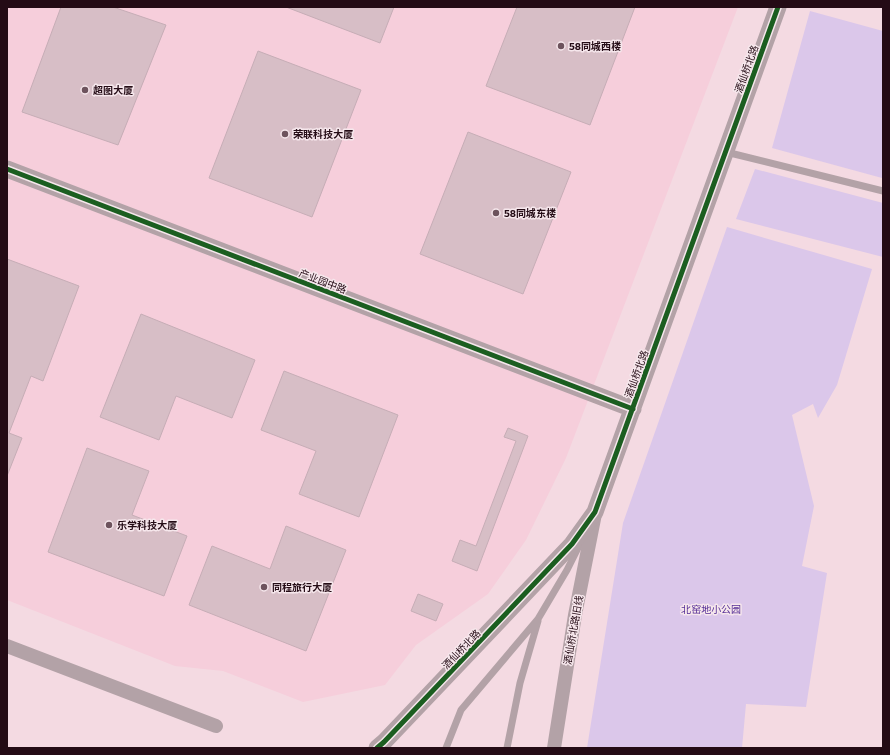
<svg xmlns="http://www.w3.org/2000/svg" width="890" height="755" viewBox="0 0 890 755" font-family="Commissioner,'Noto Sans SC',sans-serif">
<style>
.built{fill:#f6cedb}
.green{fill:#dbc7ea}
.building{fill:#d7bec6;stroke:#c6adb6}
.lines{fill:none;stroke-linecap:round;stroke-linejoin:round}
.service{stroke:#b3a2a7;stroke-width:7}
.minor{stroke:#b3a2a7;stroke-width:14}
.tertiary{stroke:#b3a2a7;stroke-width:17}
.cycleway-casing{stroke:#f6e7ec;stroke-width:8}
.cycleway{stroke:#1b5e20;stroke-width:5}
.poi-dot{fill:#6d535d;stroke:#f6e7ec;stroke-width:1.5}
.labels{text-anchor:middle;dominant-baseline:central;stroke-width:3;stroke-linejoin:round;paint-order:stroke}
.poi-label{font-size:10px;font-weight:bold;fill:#240b15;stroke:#f6e7ec;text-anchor:start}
.street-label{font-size:10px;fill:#240b15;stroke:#f6e7ec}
.park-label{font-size:10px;fill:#562e96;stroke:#f6e7ec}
</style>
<rect width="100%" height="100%" fill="#f4dae2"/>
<path class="built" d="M7,7H738L566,458L526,540L488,594L416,645L385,685L303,702L223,671L175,666L7,600Z"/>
<path class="green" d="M810,11L883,31L882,178L772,148Z
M755,169L883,203V257L736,219Z
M727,227L872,269L837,385L818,418L813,404L792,415L814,506L802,566L827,573L806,707L746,704L742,748H587L623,523Z"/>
<path class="building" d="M61,7H113L166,25L118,145L22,112Z
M286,7H394L380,43Z
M517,7H635L590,125L486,86Z
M258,51L361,90L312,217L209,178Z
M468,132L571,172L523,294L420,254Z
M7,259L79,286L43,381L31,376L9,433L22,438L7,476Z
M141,314L255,360L232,418L176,396L159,440L100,417Z
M284,371L398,415L359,517L299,494L316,451L261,430Z
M508,428L528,436L477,571L452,561L460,540L476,546L516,441L504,437Z
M87,448L149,471L132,515L187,536L164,596L48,552Z
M286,526L346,550L306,651L189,605L212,546L270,569Z
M418,594L443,604L436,621L411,611Z"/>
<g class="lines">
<path class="service" d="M726,152L883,191
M446,748L461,710L538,619L567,570L579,546
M507,748L520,683L538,621"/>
<path class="minor" d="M7,646L216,726
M554,748L575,615L595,514"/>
<path class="tertiary" d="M7,169L633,409
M377,748L384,742L572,544L595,512L778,7"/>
<defs>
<path id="cycleway" d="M7,169L633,409
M377,748L384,742L572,544L595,512L778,7"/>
</defs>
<use href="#cycleway" class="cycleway-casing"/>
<use href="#cycleway" class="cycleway"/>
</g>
<g class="poi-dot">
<circle cx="561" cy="46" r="4"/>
<circle cx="85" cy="90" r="4"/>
<circle cx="285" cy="134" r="4"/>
<circle cx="496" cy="213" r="4"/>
<circle cx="109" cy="525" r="4"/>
<circle cx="264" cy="587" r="4"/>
</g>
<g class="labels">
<g class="poi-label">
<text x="569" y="46">58同城西楼</text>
<text x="93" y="90">超图大厦</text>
<text x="293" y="134">荣联科技大厦</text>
<text x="504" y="213">58同城东楼</text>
<text x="117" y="525">乐学科技大厦</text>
<text x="272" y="587">同程旅行大厦</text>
</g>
<g class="street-label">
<text transform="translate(746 69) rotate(-70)">酒仙桥北路</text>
<text transform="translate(323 281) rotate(21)">产业园中路</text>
<text transform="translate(636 374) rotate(-70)">酒仙桥北路</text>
<text transform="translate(573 630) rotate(-80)">酒仙桥北路旧线</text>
<text transform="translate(461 649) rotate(-46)">酒仙桥北路</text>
</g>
<g class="park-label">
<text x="711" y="609">北窑地小公园</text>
</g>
</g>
<rect width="890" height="755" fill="none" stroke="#240b15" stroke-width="16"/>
</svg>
